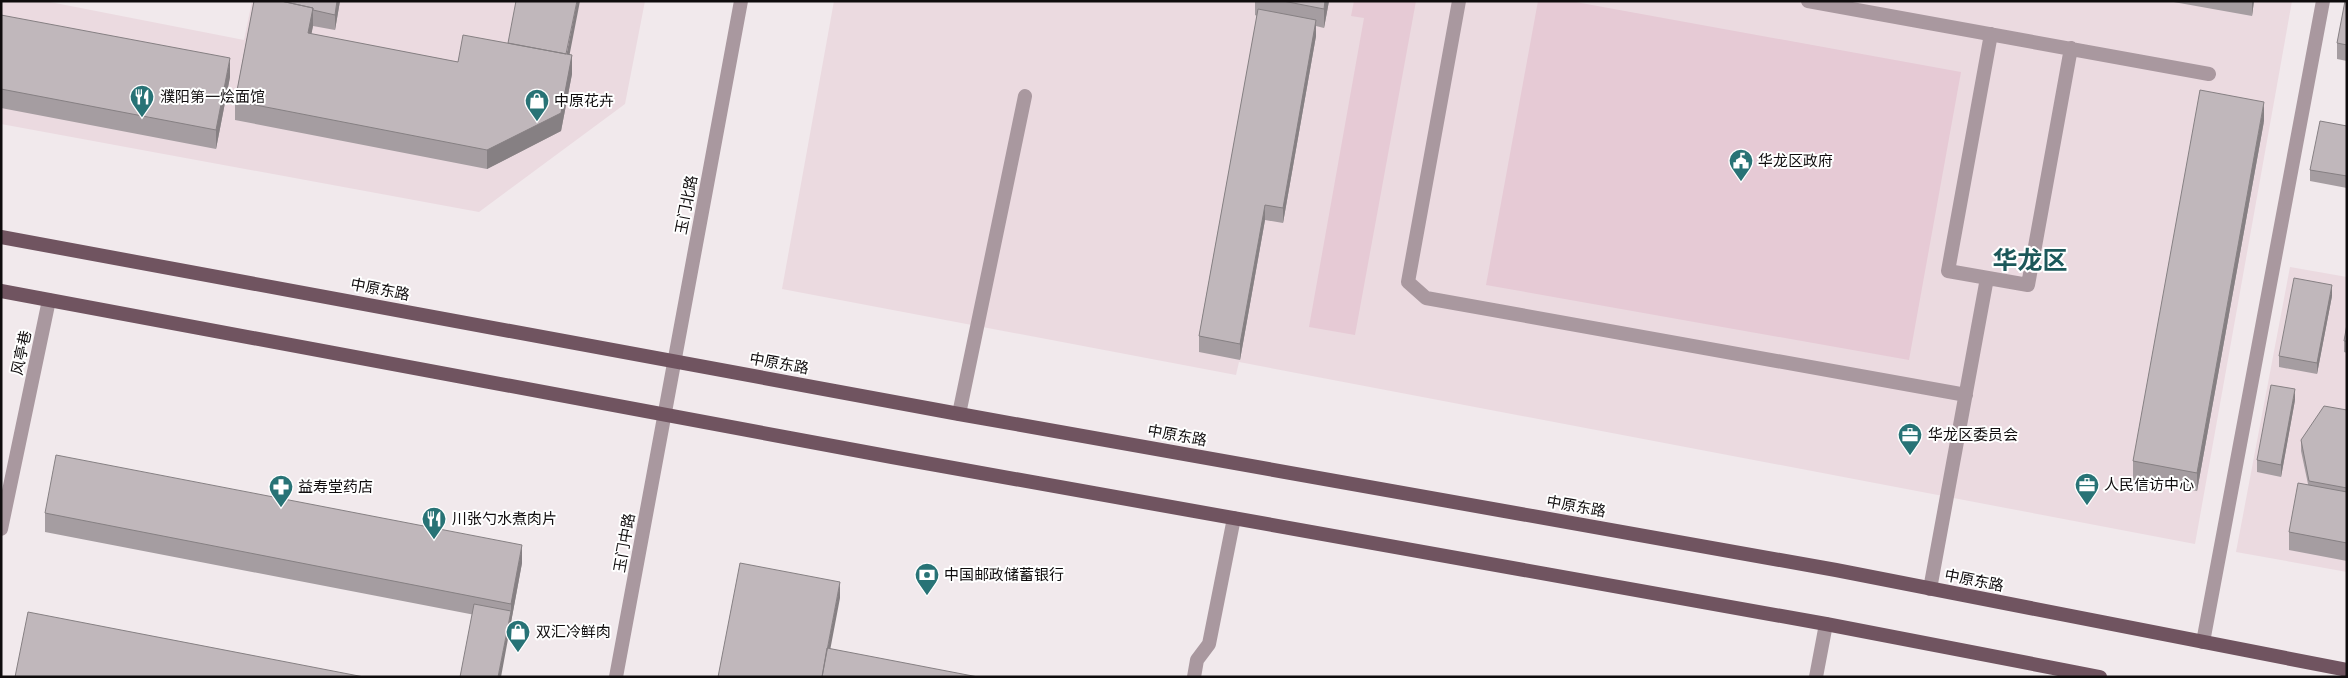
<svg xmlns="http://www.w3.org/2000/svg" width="2348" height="678" viewBox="0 0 2348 678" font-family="'Alegreya Sans','Noto Sans SC',sans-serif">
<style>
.built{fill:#ebdae0}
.green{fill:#e6cad5}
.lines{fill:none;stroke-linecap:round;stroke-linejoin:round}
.service{stroke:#a9989f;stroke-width:14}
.minor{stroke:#a9989f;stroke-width:14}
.tertiary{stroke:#a9989f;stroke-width:14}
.primary{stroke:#705460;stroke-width:14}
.wall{fill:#a59da1}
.shaded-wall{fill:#868083}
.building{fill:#c0b7bb;stroke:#868083}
.labels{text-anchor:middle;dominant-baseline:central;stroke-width:4;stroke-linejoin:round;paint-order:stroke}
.poi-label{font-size:15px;fill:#0f0c0d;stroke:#fff;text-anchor:start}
.street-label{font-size:15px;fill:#0f0c0d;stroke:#fff}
.town-label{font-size:25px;font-weight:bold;fill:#1c585a;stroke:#fff}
</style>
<rect width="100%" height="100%" fill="#f1e9ec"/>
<path class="built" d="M1,1H45L244,40L252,1H645L625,104L479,212L1,124Z
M834,1H2292L2195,544L1239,362L1236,375L782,289Z
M2290,267L2347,277V572L2236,552Z"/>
<path class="green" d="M1354,1H1416L1355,335L1309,327L1364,18L1351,16Z
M1538,1H1570L1961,72L1909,360L1486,285Z"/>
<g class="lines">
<path class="service" d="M1459,1L1408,282L1426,298L1966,395
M1808,1L2209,74
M1991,34L1948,271L2028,285L2071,48
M959,414L1025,96
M1,529L49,300
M1930,589L1987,278
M2203,642L2323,1"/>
<path class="minor" d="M1194,677L1197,660L1209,644L1234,518
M1816,677L1826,624"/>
<path class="tertiary" d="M616,677L741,1"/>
<path class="primary" d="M1,237L959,414L1836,570L2347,670
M1,291L892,457L1826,624L2100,677"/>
</g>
<path class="wall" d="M254,1H340L335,30L313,26L311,34L458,62L569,55L572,74L561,131L487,169L235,120V101Z
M1255,1H1329L1324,28L1316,26V36L1283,223L1265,220L1240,360L1199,352V336L1257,16L1255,15Z
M2168,1H2254L2252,16Z
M2347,1V61L2337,59V43Z
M1,15L230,77L216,149L1,108Z
M2264,121L2197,491L2133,480V461Z
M2347,126V188L2310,181V170Z
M2332,296L2317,374L2279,367V356Z
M2347,324V353L2344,352V341Z
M2295,400L2281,477L2257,472V460Z
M2347,410V561L2289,550V532L2308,484L2301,451V440Z
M45,513L522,563L511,622L45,532Z"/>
<path class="shaded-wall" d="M337,1H340L335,30V15Z
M577,1H580L566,73V57Z
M1325,1H1329L1324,28V9Z
M2252,1H2254L2252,16Z
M313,8V26L308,52V33Z
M1316,20V36L1283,223V208Z
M572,55V74L561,131L487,169V150Z
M230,58V77L216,149V130Z
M2264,102V121L2197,491V473Z
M1265,205V220L1240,360V344Z
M2332,285V296L2317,374V363Z
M2295,389V400L2281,477V465Z
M522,545V563L501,677H498L511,611V604Z
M840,582V598L825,677H822Z"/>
<path class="building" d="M254,1H281L313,8L308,33L458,62L463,35L572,55L561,113L487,150L235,101Z
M281,1H337L335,15L313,10V8Z
M516,1H577L566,54L508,43Z
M1283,1H1325L1324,9Z
M2345,1H2347V45L2337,43Z
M1258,9L1316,20L1283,208L1265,205L1240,344L1199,336Z
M1,15L230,58L216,130L1,89Z
M2200,90L2264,102L2197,473L2133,461Z
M2320,121L2347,126V176L2310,170Z
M2294,278L2332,285L2317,363L2279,356Z
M2347,324V341H2344Z
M2271,385L2295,389L2281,465L2257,460Z
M2324,406L2347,410V488L2309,481L2301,440Z
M56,455L522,545L511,604L45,513Z
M2298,483L2347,492V543L2289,532Z
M740,563L840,582L822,677H718Z
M474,604L511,611L498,677H460Z
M28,612L364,677H15Z
M827,648L978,677H822Z"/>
<defs>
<symbol id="restaurant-pin" viewBox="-11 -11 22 30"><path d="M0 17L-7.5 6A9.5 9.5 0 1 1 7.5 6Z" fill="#287376" stroke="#fff"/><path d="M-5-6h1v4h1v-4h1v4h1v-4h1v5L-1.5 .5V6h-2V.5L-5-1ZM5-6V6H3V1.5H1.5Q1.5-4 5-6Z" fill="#fff"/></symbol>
<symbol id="shop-pin" viewBox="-11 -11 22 30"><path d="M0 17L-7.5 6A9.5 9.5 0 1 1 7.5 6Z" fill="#287376" stroke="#fff"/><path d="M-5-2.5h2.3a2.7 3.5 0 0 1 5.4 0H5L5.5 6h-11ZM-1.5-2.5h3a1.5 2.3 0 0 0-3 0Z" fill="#fff"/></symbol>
<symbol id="civic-pin" viewBox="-11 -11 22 30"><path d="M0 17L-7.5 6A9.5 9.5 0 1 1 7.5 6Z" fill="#287376" stroke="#fff"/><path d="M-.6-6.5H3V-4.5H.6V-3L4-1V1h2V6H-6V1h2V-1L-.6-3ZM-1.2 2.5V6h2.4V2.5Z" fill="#fff"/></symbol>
<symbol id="office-pin" viewBox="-11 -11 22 30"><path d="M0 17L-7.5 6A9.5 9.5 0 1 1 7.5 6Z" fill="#287376" stroke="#fff"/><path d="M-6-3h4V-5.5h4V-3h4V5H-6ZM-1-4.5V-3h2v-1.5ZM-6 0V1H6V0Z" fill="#fff"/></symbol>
<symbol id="pharmacy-pin" viewBox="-11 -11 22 30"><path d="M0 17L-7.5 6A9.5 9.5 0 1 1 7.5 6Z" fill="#287376" stroke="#fff"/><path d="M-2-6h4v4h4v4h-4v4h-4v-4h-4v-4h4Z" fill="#fff"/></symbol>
<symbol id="bank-pin" viewBox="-11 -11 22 30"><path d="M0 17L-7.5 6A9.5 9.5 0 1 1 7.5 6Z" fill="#287376" stroke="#fff"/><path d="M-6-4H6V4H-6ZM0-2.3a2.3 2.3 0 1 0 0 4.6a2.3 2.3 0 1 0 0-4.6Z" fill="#fff"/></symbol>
</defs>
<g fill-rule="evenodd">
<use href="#restaurant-pin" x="128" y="83" width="28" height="38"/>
<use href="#shop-pin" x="523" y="87" width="28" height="38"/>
<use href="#civic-pin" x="1727" y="147" width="28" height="38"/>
<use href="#office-pin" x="1896" y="421" width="28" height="38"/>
<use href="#office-pin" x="2073" y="471" width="28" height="38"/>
<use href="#pharmacy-pin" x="267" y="473" width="28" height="38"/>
<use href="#restaurant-pin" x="420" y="505" width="28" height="38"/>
<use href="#bank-pin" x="913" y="561" width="28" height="38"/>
<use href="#shop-pin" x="504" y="618" width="28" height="38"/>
</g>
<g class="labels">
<g class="poi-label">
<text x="160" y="97">濮阳第一烩面馆</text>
<text x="554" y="101">中原花卉</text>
<text x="1758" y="161">华龙区政府</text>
<text x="1928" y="435">华龙区委员会</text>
<text x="2104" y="485">人民信访中心</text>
<text x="298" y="487">益寿堂药店</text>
<text x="452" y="519">川张勺水煮肉片</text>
<text x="944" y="575">中国邮政储蓄银行</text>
<text x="536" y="632">双汇冷鲜肉</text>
</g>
<g class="street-label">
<text transform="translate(687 205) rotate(-79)">玉门北路</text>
<text transform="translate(380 290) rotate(11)">中原东路</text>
<text transform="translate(22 353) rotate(-78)">风亭巷</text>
<text transform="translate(779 364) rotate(10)">中原东路</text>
<text transform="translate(1177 436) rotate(10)">中原东路</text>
<text transform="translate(1576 507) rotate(10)">中原东路</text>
<text transform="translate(625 543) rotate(-80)">玉门中路</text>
<text transform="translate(1974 581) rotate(11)">中原东路</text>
</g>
<g class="town-label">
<text x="2030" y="261">华龙区</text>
</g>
</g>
<rect width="2348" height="678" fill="none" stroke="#0f0c0d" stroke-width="5"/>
</svg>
